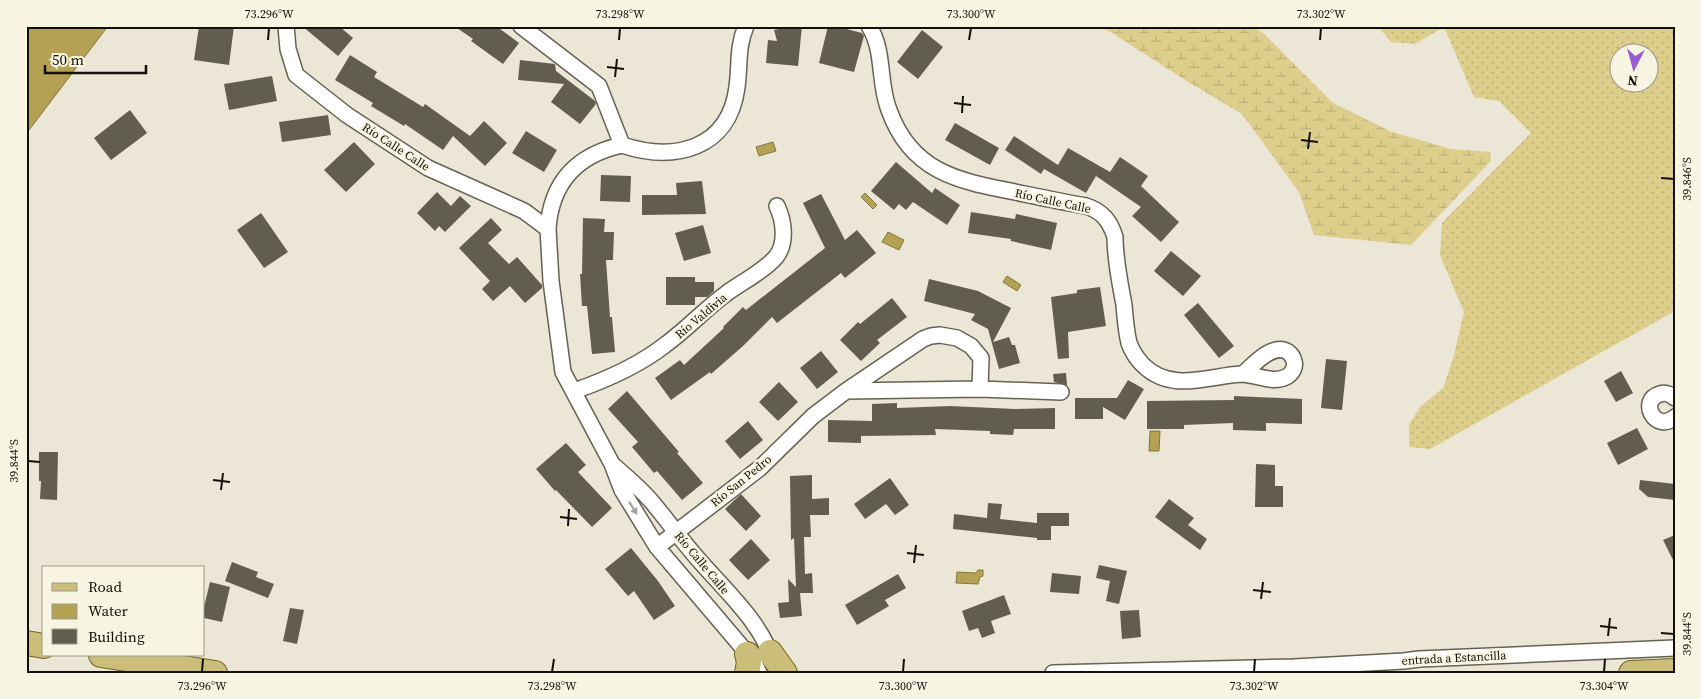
<svg xmlns="http://www.w3.org/2000/svg" width="1701" height="699" viewBox="0 0 1701 699" font-family="'Source Serif 4',serif">
<style>
.grass{fill:url(#grass-dots);fill-rule:evenodd}
.wetland{fill:url(#wetland-marsh)}
.water{fill:#b4a153;stroke:#83763d}
.building{fill:#625e4f}
.lines{fill:none;stroke-linecap:round;stroke-linejoin:round}
.minor-casing{stroke:#666253;stroke-width:18}
.primary-casing{stroke:#74641a;stroke-width:26}
.minor{stroke:#fff;stroke-width:15}
.primary{stroke:#cbbe7b;stroke-width:24}
.oneway{fill:#a09f9d}
.ticks{fill:none;stroke:#11100a;stroke-width:2}
.labels{text-anchor:middle;dominant-baseline:central;stroke-width:5;stroke-linejoin:round;paint-order:stroke}
.street-label{font-size:12px;fill:#11100a;stroke:#f8f4e2}
.neatline{fill:none;stroke:#11100a;stroke-width:2}
.ticks-label{font-size:12px;text-anchor:middle;fill:#11100a}
</style>
<defs>
<pattern id="grass-dots" width="8" height="8" patternUnits="userSpaceOnUse" patternTransform="scale(1.25)"><rect width="8" height="8" fill="#dece8b"/><path d="M2 2h.1M6 6h.1" fill="none" stroke="#bdb077" stroke-width="1.8" stroke-linecap="round"/></pattern>
<pattern id="wetland-marsh" width="20" height="14" patternUnits="userSpaceOnUse" patternTransform="scale(1.25)"><rect width="20" height="14" fill="#dece8b"/><path d="M1 5h8M5 5V1M11 12h8M15 12V8" fill="none" stroke="#bdb077"/></pattern>
</defs>
<rect width="100%" height="100%" fill="#ebe6d5"/>
<path class="grass" d="M1378,26H1675V311L1430,449L1409,447V425L1420,407L1443,388L1453,359L1464,312L1440,255L1442,223L1531,133L1499,101L1474,97L1444,27L1415,44L1391,42ZM1618,52H1648V82H1618Z"/>
<path class="wetland" d="M1101,26H1253L1264,34L1333,103L1392,132L1451,149L1490,152L1491,161L1411,245L1314,235L1299,192L1242,114L1190,83Z"/>
<path class="water" d="M26,26H108L26,134Z
M773,142L776,151L759,156L756,147Z
M865,193L877,205L873,209L861,197Z
M888,232L904,240L899,250L882,242Z
M1007,276L1021,285L1017,291L1003,282Z
M1150,431H1160L1159,451H1149Z
M978,570H983V576L980,577L978,584L956,583L957,572L976,573Z"/>
<path class="building" d="M199,26H234L229,65L194,60Z
M302,26H339L353,38L338,56Z
M454,26H496L519,43L503,64L471,41L473,39Z
M792,26H802L798,66L766,63L768,40L777,41L774,30Z
M828,26H835L862,33L864,36L854,72L819,63Z
M922,30L943,47L918,79L897,62Z
M350,55L377,72L374,77L423,107L425,104L470,136L484,121L507,143L485,166L453,136L443,150L405,124L404,126L371,106L373,103L335,80Z
M520,60L555,64L556,71L595,101L596,104L580,124L551,102L564,84L518,80Z
M272,76L277,101L229,110L224,84Z
M130,110L147,133L111,160L94,138Z
M328,115L331,135L282,142L279,122Z
M955,123L999,148L990,165L945,140Z
M526,131L557,150L544,172L512,153Z
M1014,136L1058,165L1068,148L1110,172L1120,157L1148,176L1141,186L1179,222L1161,242L1132,216L1141,207L1096,176L1086,193L1044,169L1041,174L1005,150Z
M354,142L375,164L346,192L324,170Z
M896,162L932,193L935,188L960,205L947,225L913,202L906,210L899,204L894,210L871,191Z
M601,175L631,176L630,202L600,201Z
M702,181L706,214L642,215V195H677L676,183Z
M437,192L451,206L460,196L471,206L445,232L439,226L435,231L417,213Z
M821,194L845,240L857,230L876,253L845,278L841,273L777,323L772,317L743,346L711,374L710,372L671,400L655,378L680,360L684,365L724,328L723,327L743,307L746,310L825,248L803,203Z
M971,212L1015,219L1016,214L1057,223L1051,250L1011,241V239L968,233Z
M261,213L288,252L264,268L237,230Z
M491,218L502,230L488,243L509,264L517,257L542,285V288L525,303L510,286L493,301L482,289L490,281L459,248Z
M583,218L605,219L604,232H614L613,260H606L610,317H612L615,352L592,354L587,306H582L580,274H582Z
M703,225L711,253L684,261L675,233Z
M1171,251L1201,276L1183,296L1154,271Z
M666,277H695V282H714V291L707,297H695V305H666Z
M929,279L978,291L1011,308L993,342L1009,337L1012,345H1015L1020,363L999,369L988,329L971,320L975,314L924,301Z
M1100,287L1106,326L1068,332L1069,358L1058,359L1051,297L1077,293V290Z
M892,298L907,317L877,340L880,343L861,361L840,340L858,322L860,324Z
M1198,303L1234,346L1219,358L1184,315Z
M821,351L838,372L817,389L800,368Z
M1326,359L1347,361L1342,410L1321,408Z
M1621,371L1633,393L1616,402L1604,381Z
M1066,373L1067,385L1054,382L1053,374Z
M1128,380L1144,389L1125,420L1103,407V419H1075V398H1117Z
M779,382L798,402L778,421L759,402Z
M627,391L679,452L677,453L703,483L682,500L657,471L654,473L632,447L638,442L608,409Z
M1234,396L1302,399V424L1266,423V431L1233,430V423L1184,425V429H1147V401L1234,400Z
M897,403V408L950,406L1015,409L1055,408V429H1014L1013,435L990,434V431L935,429L936,435L861,436V443L828,442V420L872,421V404Z
M748,421L763,440L740,459L725,441Z
M1637,428L1648,449L1618,465L1607,443Z
M566,443L586,465L578,472L612,508L592,527L556,490L555,491L536,469Z
M39,452H58L57,500L40,499L41,481H39Z
M1256,464L1275,465V486H1283V507H1255Z
M812,475V499L829,498V515H810L811,537H804L805,574L812,573L813,593H800L802,616L780,618L778,603L789,602L788,579L796,587L794,538L791,540L790,476Z
M890,478L909,505L895,515L886,504L865,519L854,504Z
M1640,480L1675,484V500L1648,497L1639,489Z
M741,494L761,516L746,531L725,509Z
M1169,499L1194,518L1188,525L1207,539L1200,550L1155,517Z
M988,503L1002,504L1000,519L1037,523V513H1069V526H1051V540H1037V538L953,529L954,514L987,518Z
M1675,535V564L1663,540Z
M751,539L770,560L748,580L729,560Z
M631,548L658,581L675,606L654,620L634,591L628,596L605,569Z
M232,562L258,572L256,577L274,584L268,598L225,581Z
M1099,565L1127,571L1119,604L1106,601L1110,581L1096,578Z
M1052,573L1081,576L1079,594L1050,592Z
M898,574L906,588L885,600L889,606L857,625L845,605Z
M210,582L230,587L222,622L204,618V607Z
M1004,595L1011,614L991,621L995,633L982,638L978,628L969,631L962,611Z
M290,608L304,610L297,644L283,641Z
M1139,610L1141,637L1122,639L1120,611Z"/>
<g class="lines">
<defs>
<path id="minor" d="M286,26L288,49L296,75L347,115L428,168L524,211L548,229L551,281L563,372L612,464L622,490L657,547L753,660L759,673
M521,26L599,86L622,145C674,162 729,150 737,87C740,65 737,47 746,26
M869,26C885,51 878,83 889,110C911,172 958,181 1015,192C1039,197 1062,202 1086,206C1102,211 1110,221 1115,237C1115,260 1120,283 1124,305C1125,317 1126,331 1129,343C1132,351 1137,359 1143,365C1171,393 1208,376 1241,374C1256,374 1272,384 1286,377C1292,374 1296,367 1294,361C1293,357 1291,354 1288,352C1273,342 1253,365 1243,374
M548,229C551,183 576,155 622,145
M574,391C606,380 638,366 665,345C687,329 705,309 727,293C742,282 763,272 776,257C787,243 784,221 777,206
M846,391L923,339L931,336L940,335L957,338L971,346L981,358L980,389
M1675,398C1670,394 1666,392 1660,394C1638,400 1655,434 1675,417
M613,465C627,477 641,489 652,502C668,521 682,541 698,559C722,587 765,626 772,661
M657,547L760,468L813,416L846,391L980,389L1061,392
M1053,673L1294,667L1404,661L1419,659L1675,648"/>
<path id="primary" d="M26,643L44,646
M770,652L785,673
M747,654L749,662L747,673
M101,655L215,673
M1631,673L1675,671"/>
</defs>
<use href="#minor" class="minor-casing"/>
<use href="#primary" class="primary-casing"/>
<use href="#minor" class="minor"/>
<use href="#primary" class="primary"/>
</g>
<defs><path id="oneway-solid" d="M-6-.8H1V-3.2L6.5 0L1 3.2V.8H-6Z" transform="scale(1.25)"/></defs>
<use class="oneway" href="#oneway-solid" transform="translate(633 508) rotate(58)"/>
<path class="ticks" d="M268,40L269,28M619,40L620,28M969,40L971,28M1320,40L1321,28M607,67L624,69M615,77L617,59M954,103L971,105M962,113L963,96M1301,140L1318,142M1308,149L1310,132M1661,178L1674,179M28,461L40,462M213,480L230,482M221,490L223,473M560,517L577,519M568,526L569,509M907,553L924,555M914,563L916,545M1253,590L1271,592M1261,599L1263,582M1600,626L1617,628M1661,633L1674,634M1608,636L1610,618M202,672L203,659M552,672L554,659M903,672L904,659M1254,672L1255,659M1604,672L1605,659"/>
<g class="labels">
<g class="street-label">
<text transform="translate(396 147) rotate(33)">Río Calle Calle</text>
<text transform="translate(1053 201) rotate(12)">Río Calle Calle</text>
<text transform="translate(701 316) rotate(-40)">Río Valdivia</text>
<text transform="translate(741 481) rotate(-39)">Río San Pedro</text>
<text transform="translate(702 563) rotate(50)">Río Calle Calle</text>
<text transform="translate(1454 658) rotate(-3)">entrada a Estancilla</text>
</g>
</g>
<rect width="1701" height="699" fill="none" stroke="#f8f4e2" stroke-width="55"/>
<rect x="42" y="566" width="162" height="90" fill="#f8f4e2" stroke="#9c998c"/>
<rect x="52" y="583" width="25" height="8" fill="#cbbe7b" stroke="#9c998c"/>
<text x="88" y="592" font-size="15" fill="#11100a">Road</text>
<rect x="52" y="604" width="25" height="15" fill="#b4a153" stroke="#9c998c"/>
<text x="88" y="616" font-size="15" fill="#11100a">Water</text>
<rect x="52" y="629" width="25" height="15" fill="#625e4f" stroke="#9c998c"/>
<text x="88" y="642" font-size="15" fill="#11100a">Building</text>
<g transform="translate(1634 68) rotate(186)"><circle r="24" fill="#f8f4e2" stroke="#9c998c"/>
<path d="M0-4L9 19L0 12L-9 19Z" fill="#9a5bd1"/>
<text y="-8" font-size="14" font-weight="bold" text-anchor="middle" fill="#11100a">N</text>
</g>
<path d="M45 65v8h101v-8" fill="none" stroke="#11100a" stroke-width="2.5"/>
<text x="52" y="65" font-size="15" fill="#11100a" stroke="#f8f4e2" stroke-width="4" paint-order="stroke">50 m</text>
<rect x="28" y="28" width="1646" height="644" class="neatline"/>
<g class="ticks-label">
<text x="269" y="18">73.296°W</text>
<text x="620" y="18">73.298°W</text>
<text x="971" y="18">73.300°W</text>
<text x="1321" y="18">73.302°W</text>
<text transform="translate(1687 179) rotate(-90)" y="4">39.846°S</text>
<text transform="translate(14 461) rotate(-90)" y="4">39.844°S</text>
<text transform="translate(1687 634) rotate(-90)" y="4">39.844°S</text>
<text x="202" y="690">73.296°W</text>
<text x="552" y="690">73.298°W</text>
<text x="903" y="690">73.300°W</text>
<text x="1254" y="690">73.302°W</text>
<text x="1604" y="690">73.304°W</text>
</g>
</svg>
